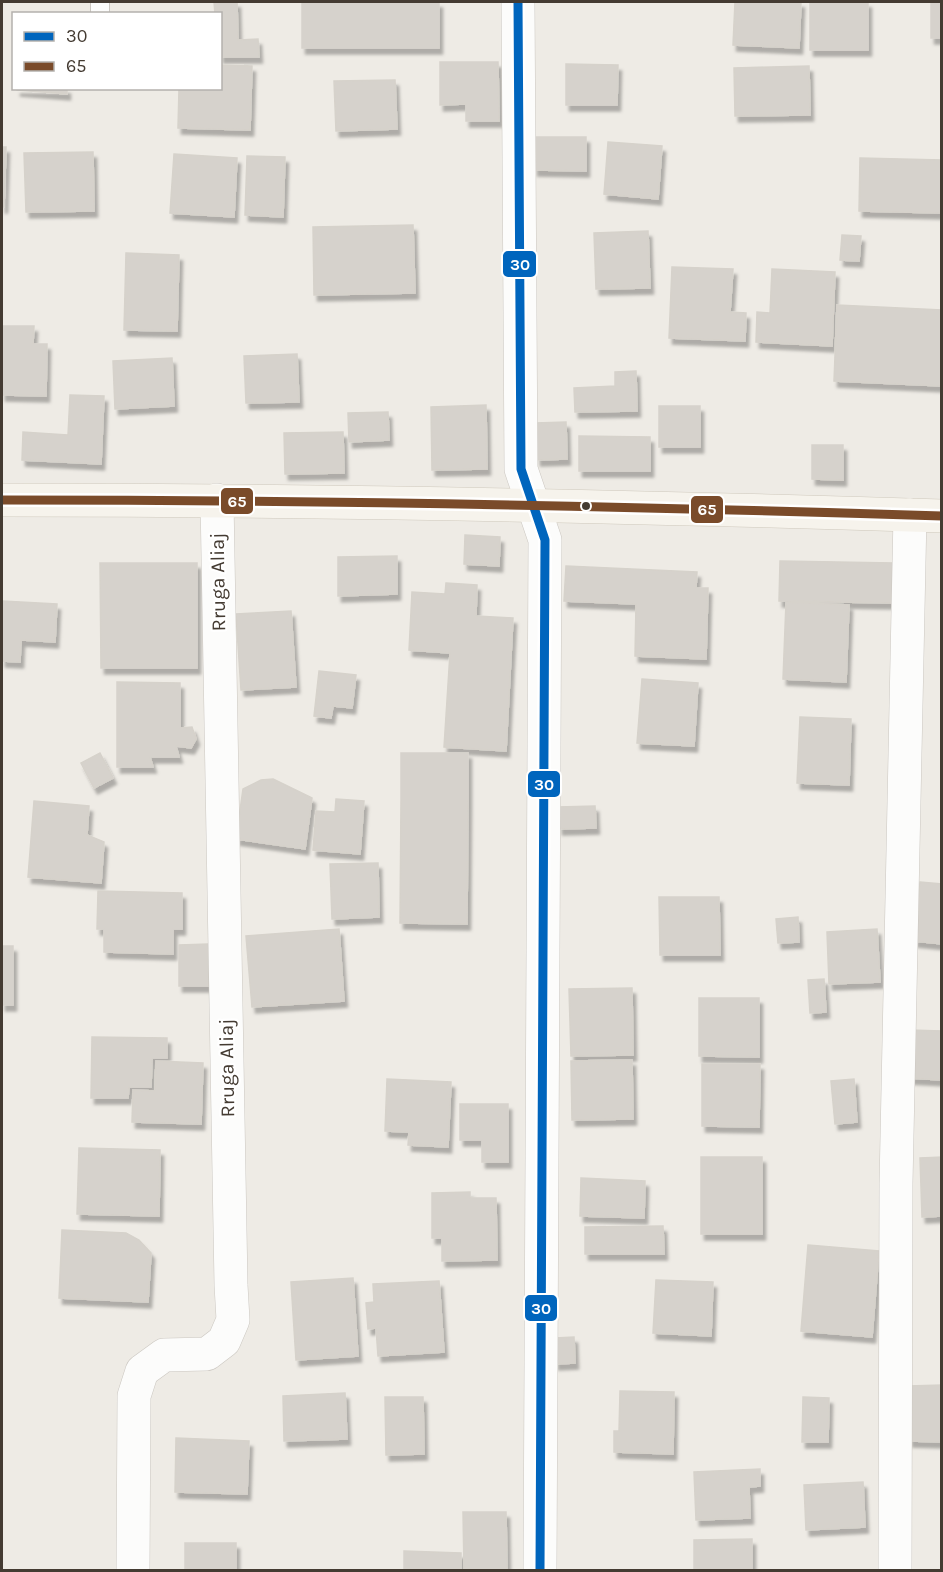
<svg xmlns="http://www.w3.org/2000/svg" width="943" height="1572" viewBox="0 0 943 1572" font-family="Karla,sans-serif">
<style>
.building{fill:#d6d2cc;stroke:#d6d2cb;stroke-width:1.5;filter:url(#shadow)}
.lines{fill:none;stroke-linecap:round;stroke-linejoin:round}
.service-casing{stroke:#cbc7c1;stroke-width:20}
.minor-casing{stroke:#cbc7c1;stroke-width:34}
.secondary-casing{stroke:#cfc9bd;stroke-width:34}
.service{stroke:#fcfcfb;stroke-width:18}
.minor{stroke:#fcfcfb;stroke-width:33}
.secondary{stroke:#f6f3ec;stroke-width:33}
.bus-1-casing{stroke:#fff;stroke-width:14}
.bus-2-casing{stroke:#fff;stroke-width:14}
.bus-1{stroke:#0065bd;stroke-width:9}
.bus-2{stroke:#7a4b2a;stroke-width:9}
.bus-dot{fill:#443b32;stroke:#fff;stroke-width:2}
.labels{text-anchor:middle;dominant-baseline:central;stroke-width:4.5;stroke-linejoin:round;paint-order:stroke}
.street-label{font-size:20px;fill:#443b32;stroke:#fff}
.line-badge{stroke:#fff;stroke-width:2}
.badge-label{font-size:16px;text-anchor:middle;font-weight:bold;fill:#fff}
</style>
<defs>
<filter id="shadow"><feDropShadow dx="3.5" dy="6" stdDeviation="1.5" flood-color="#0004"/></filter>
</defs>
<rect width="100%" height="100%" fill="#eeebe5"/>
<path class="building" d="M214,2H237L238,40L258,39L259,57H220V14H215Z
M302,2H439V48H302Z
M735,2H801L799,48L733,45Z
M810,2H868V50H810Z
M931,2H942V38H931Z
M440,62H498L499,121H466V104L440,105Z
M566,64L618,65L617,105H566Z
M220,65L252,66L250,130L178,128L179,88H220Z
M809,66L810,115L735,116L734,68Z
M395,80L397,129L336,131L334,81Z
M17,88H67V94L17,90Z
M534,137H586V171L534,170Z
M608,142L662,146L658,199L604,194Z
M2,147H6L4,207H2Z
M93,152L94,211L26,212L24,153Z
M174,154L237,158L234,217L170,213Z
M247,156L285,157L283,217L245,215Z
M860,158L942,160V213L859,211Z
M413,225L415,293L314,295L313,227Z
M648,231L650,288L596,289L594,233Z
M842,235L861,236L859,261L840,260Z
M126,253L179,255L177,331L124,330Z
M672,267L733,269L730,312L746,313L745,341L669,338Z
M772,269L835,272L832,346L756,342L757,312L770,313Z
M837,305L942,310V386L834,381Z
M2,326H34L33,344H47L46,396L2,395Z
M297,354L299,402L246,403L244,356Z
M172,358L174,406L115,409L113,361Z
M636,371L637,411L575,412L574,388L615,386V372Z
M70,395L104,396L101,464L22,460L23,432L68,435Z
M486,405L487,469L432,470L431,407Z
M659,406H700V447H659Z
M388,412L389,440L349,442L348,413Z
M566,422L567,459L537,460L536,423Z
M343,432L344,473L285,474L284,433Z
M579,436L650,437V471H579Z
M812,445H843V480L812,479Z
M465,535L500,537L499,566L464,564Z
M397,556V594L338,596V557Z
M780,561L894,563L893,603L779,601Z
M100,563H197V668H101Z
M566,566L697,572L696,588H708L706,659L635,656L636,604L564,601Z
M446,583L477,585L476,616L513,618L506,751L444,747L450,653L409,650L412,592L445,594Z
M2,601L57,604L55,642L21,640L20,662L2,661Z
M786,602L849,605L846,682L783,679Z
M291,611L296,687L241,690L236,614Z
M319,671L356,675L352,708L333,706L331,718L314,716Z
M642,679L698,683L694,746L637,743Z
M117,682L180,683V728L192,727L196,739L191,748L176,746L179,757H150L153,767H117Z
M800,717L851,719L849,785L797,783Z
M100,753L113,778L94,788L81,763Z
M401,753H468V800H401Z
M273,779L312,798L305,849L236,839L243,789L261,780Z
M336,799L364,801L360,854L313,850L316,811L335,812Z
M401,800H468L467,924L400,923Z
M34,801L89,806L87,835L104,842L101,883L28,877Z
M595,806L596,828L559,829L558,807Z
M378,863L379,917L332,919L330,864Z
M920,882L942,884V944L914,941Z
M98,891L182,893V929H173V954L104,952V929H97Z
M659,897H719L720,955H660Z
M798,917L799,942L778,943L776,919Z
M339,929L344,1001L252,1007L246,936Z
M877,929L880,982L829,984L827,932Z
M208,944L209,986H179V945Z
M2,946H13V1005H2Z
M824,979L826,1012L810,1013L808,980Z
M632,988L633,1055L571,1056L569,989Z
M699,998H759V1057L699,1056Z
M909,1030L942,1031V1080L907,1078Z
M92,1037L167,1038V1058H152L151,1087H129L128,1098H91Z
M632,1060L633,1119L572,1120L571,1061Z
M156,1061L203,1063L201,1124L132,1122L133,1090L155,1091Z
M702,1064H760L759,1127L702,1126Z
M387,1079L451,1082L448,1147L408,1145L409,1132L385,1131Z
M854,1079L857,1122L835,1124L831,1081Z
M460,1104H508V1162H482V1140H460Z
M79,1148L160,1150L159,1216L77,1214Z
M701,1157H762V1234H701Z
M942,1157V1216L922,1217L920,1158Z
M581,1178L645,1181L644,1218L580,1216Z
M470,1192V1198H496L497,1260L442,1261V1238H432V1193Z
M663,1226L664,1254H585V1227Z
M62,1230L126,1233L139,1240L151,1253L148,1302L59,1298Z
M808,1245L879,1251L872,1337L801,1331Z
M353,1278L358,1356L296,1360L291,1282Z
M656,1280L713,1282L711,1336L653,1333Z
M439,1281L444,1352L378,1356L376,1328L368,1329L366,1303L374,1302L373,1284Z
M574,1337L575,1363L555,1364V1338Z
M942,1385V1442L909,1441L908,1386Z
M620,1391L674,1392L673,1454L614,1452V1431H619Z
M345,1393L347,1439L284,1441L283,1396Z
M385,1397H423L424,1454L386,1455Z
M803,1397L829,1398L828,1442H802Z
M176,1438L249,1441L247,1494L175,1492Z
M760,1469V1486L749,1487L750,1518L696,1520L694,1472Z
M863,1482L865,1527L806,1530L804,1485Z
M463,1512H506L507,1570H464Z
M752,1539V1570H694V1540Z
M185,1543H236V1570H185Z
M404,1551L461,1553V1570H404Z"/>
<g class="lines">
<defs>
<path id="service" d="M100,14V2"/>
<path id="minor" d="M518,2L521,469L545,540L540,1570
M133,1570L134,1396L142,1371L164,1355L207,1354L224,1341L233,1320L231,1285L217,500
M895,1570L896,1184L910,515"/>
<path id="secondary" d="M2,500C315,500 628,506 942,516"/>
</defs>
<use href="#service" class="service-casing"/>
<use href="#minor" class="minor-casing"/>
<use href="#secondary" class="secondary-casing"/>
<use href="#service" class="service"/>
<use href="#minor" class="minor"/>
<use href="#secondary" class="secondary"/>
<defs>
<path id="bus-1" d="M518,2L521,469L545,540L540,1570"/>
<path id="bus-2" d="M2,500C315,500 628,506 942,516"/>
</defs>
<use href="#bus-1" class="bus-1-casing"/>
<use href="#bus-2" class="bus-2-casing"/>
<use href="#bus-1" class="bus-1"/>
<use href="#bus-2" class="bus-2"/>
</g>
<circle class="bus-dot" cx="586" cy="506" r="5"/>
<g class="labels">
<g class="street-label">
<text transform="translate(218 582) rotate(-91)">Rruga Aliaj</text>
<text transform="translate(227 1068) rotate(-91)">Rruga Aliaj</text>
</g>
</g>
<g class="line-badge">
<rect x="502" y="250" width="35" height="28" rx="6" fill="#0065bd"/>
<rect x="220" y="487" width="34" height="28" rx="6" fill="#7a4b2a"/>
<rect x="690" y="495" width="34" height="29" rx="6" fill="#7a4b2a"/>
<rect x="527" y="770" width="34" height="28" rx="6" fill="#0065bd"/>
<rect x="524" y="1294" width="34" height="28" rx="6" fill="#0065bd"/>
</g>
<g class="badge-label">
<text x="520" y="270">30</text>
<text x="237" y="507">65</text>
<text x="707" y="515">65</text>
<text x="544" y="790">30</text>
<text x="541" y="1314">30</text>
</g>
<rect width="943" height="1572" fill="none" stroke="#443b32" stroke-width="6"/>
<rect x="12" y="12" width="210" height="78" fill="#ffffff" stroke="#b4b1ad" stroke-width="1.5"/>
<rect x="24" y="32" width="30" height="9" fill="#0065bd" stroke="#b4b1ad" stroke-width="1.5"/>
<text x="66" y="42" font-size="18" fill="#443b32">30</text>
<rect x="24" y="62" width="30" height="9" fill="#7a4b2a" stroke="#b4b1ad" stroke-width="1.5"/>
<text x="66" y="72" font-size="18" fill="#443b32">65</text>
</svg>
